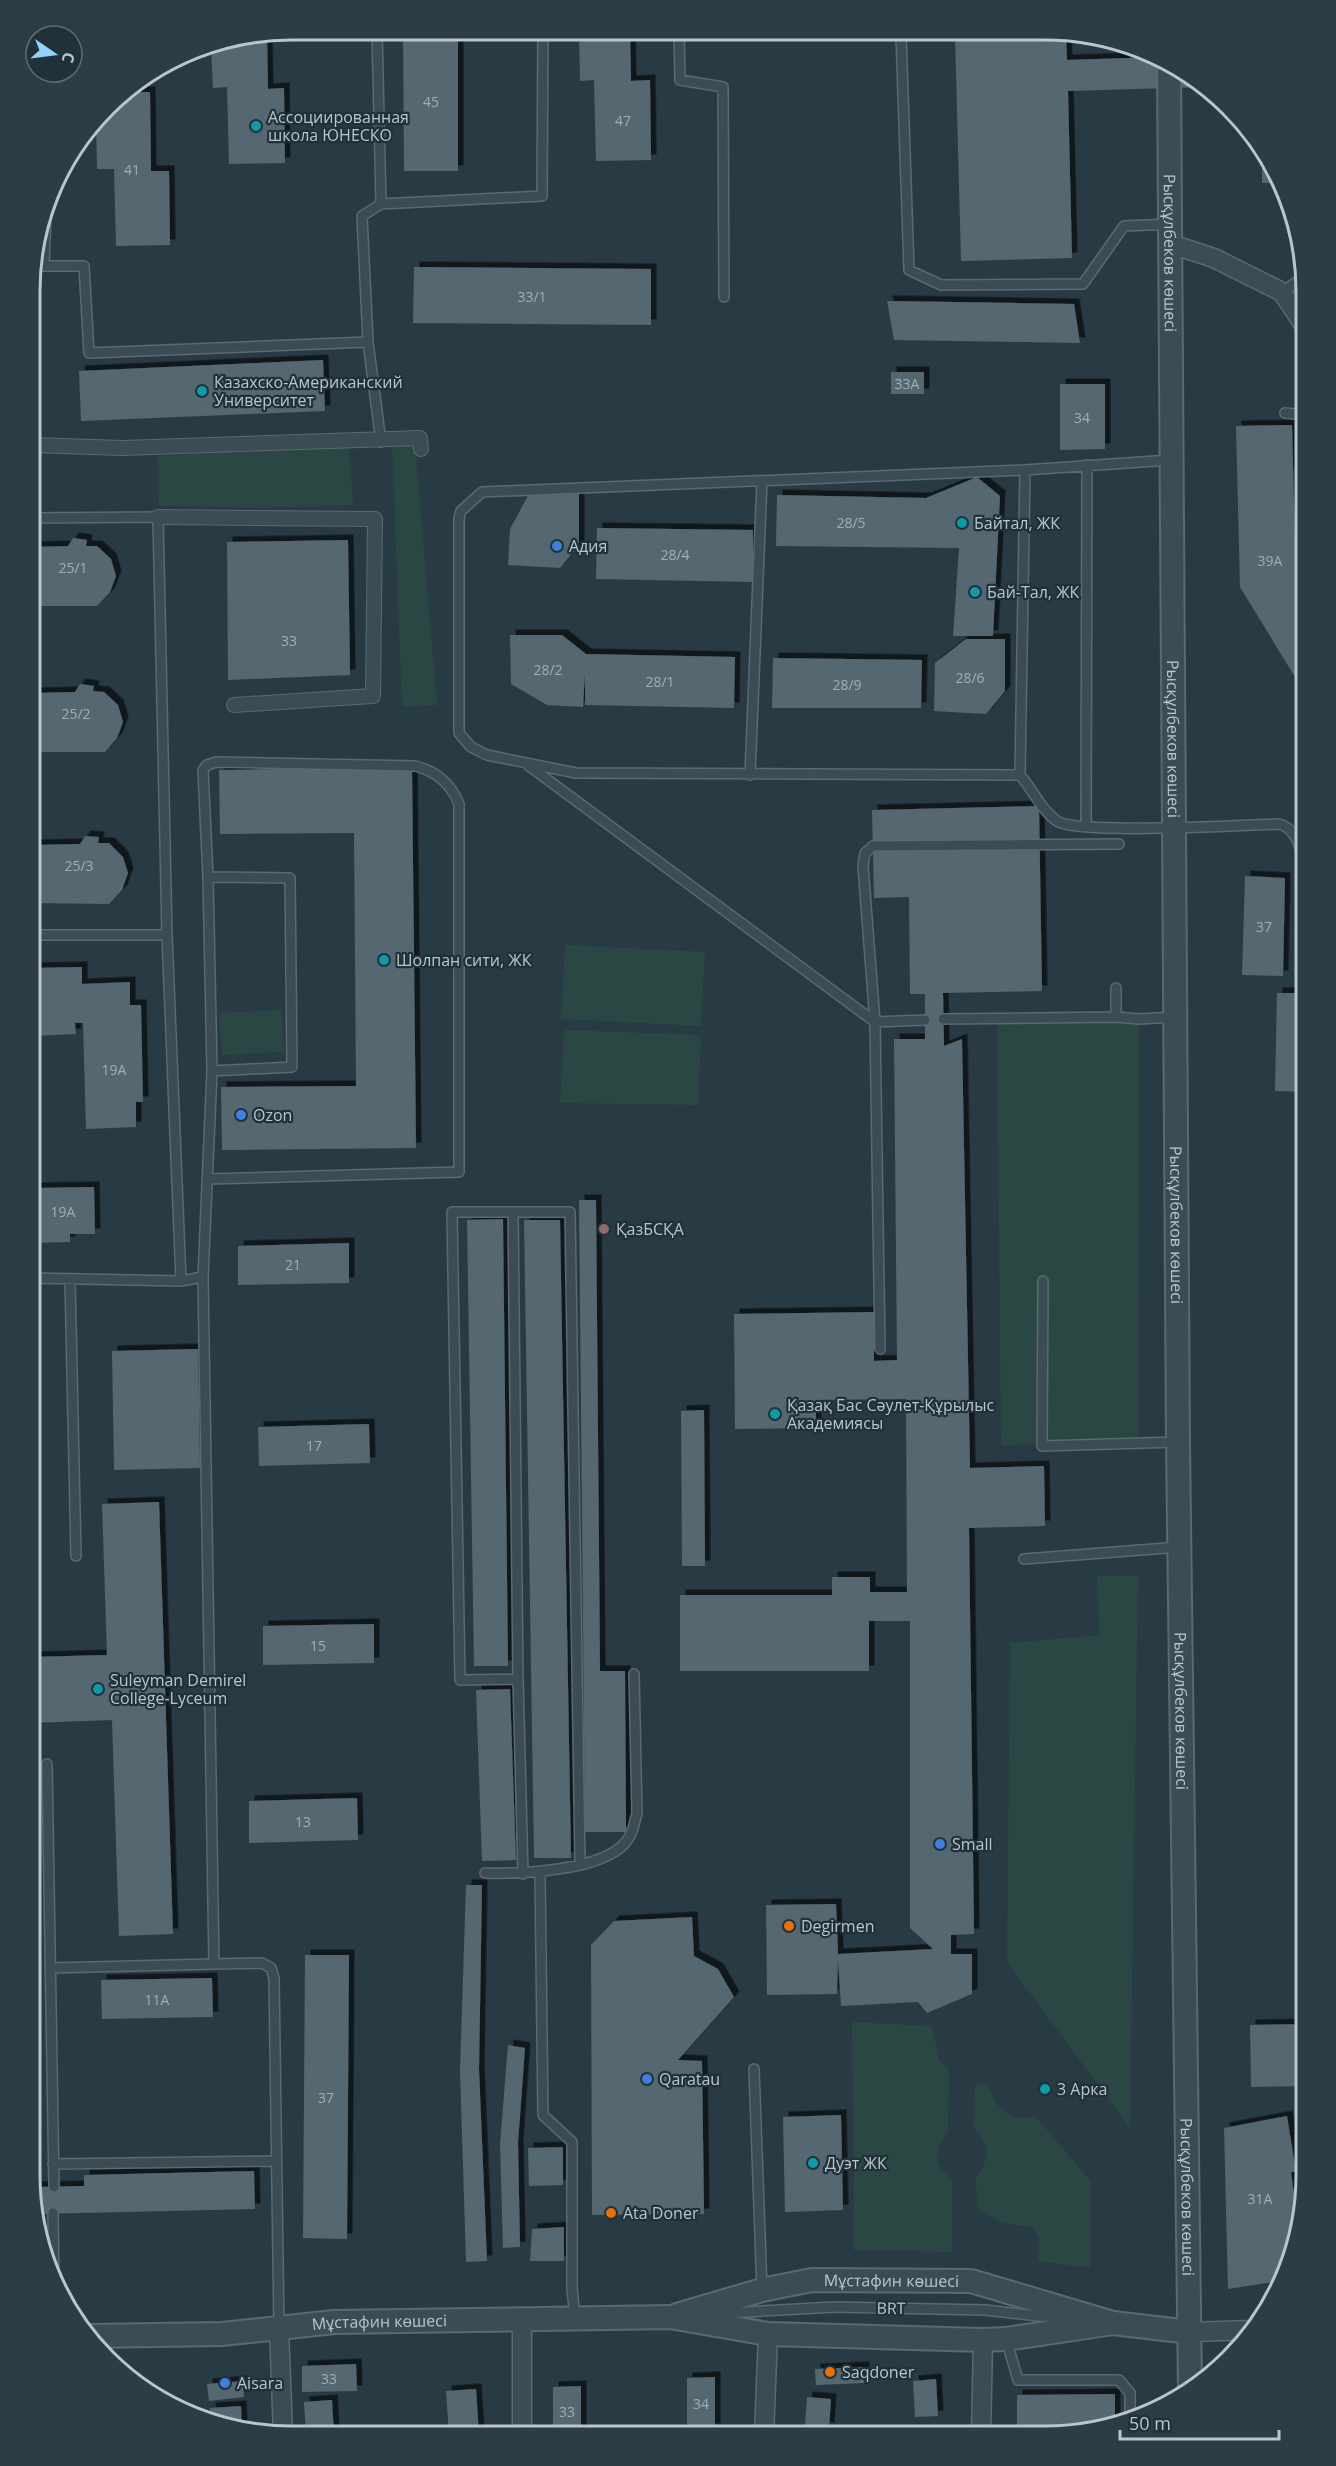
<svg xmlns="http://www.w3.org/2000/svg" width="1336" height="2466" viewBox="0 0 1336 2466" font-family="'Open Sans',sans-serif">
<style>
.green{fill:#2b4743}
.building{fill:#546871;filter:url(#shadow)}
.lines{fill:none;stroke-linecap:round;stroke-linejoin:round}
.service-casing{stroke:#5b6971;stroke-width:12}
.pedestrian-casing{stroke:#5b6971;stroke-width:16}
.minor-casing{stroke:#5b6971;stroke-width:21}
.tertiary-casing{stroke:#5b6971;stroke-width:26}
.service{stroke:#3c4c54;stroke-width:9}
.pedestrian{stroke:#3c4c54;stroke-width:14}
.minor{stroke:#3c4c54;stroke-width:18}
.tertiary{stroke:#3c4c54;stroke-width:22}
.culture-dot{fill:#0f9aa8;stroke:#213139;stroke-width:2}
.shop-dot{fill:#3f7fe0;stroke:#213139;stroke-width:2}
.education-dot{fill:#8d6e63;stroke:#213139;stroke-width:2}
.food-dot{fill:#e8710a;stroke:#213139;stroke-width:2}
.labels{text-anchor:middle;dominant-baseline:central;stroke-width:4.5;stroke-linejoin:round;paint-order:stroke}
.number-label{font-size:14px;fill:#a0aeb6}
.poi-label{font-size:16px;fill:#bac6cd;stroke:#213139;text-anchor:start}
.street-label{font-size:16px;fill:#bac6cd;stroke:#213139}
.rim{fill:none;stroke:#bac6cd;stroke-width:3}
</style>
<defs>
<filter id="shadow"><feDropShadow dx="5.5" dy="-5.5" stdDeviation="0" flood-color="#0009"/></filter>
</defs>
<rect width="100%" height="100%" fill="#283b44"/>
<path class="green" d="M392,444H415L437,705L402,707Z
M349,446L353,505L257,508L159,506L158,456Z
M565,945L705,952L701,1026L561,1019Z
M281,1010L284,1052L222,1055L219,1013Z
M1139,1019L1138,1442L1001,1445L997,1020Z
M564,1030L701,1035L698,1105L560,1103Z
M1097,1576H1138L1130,2128L1007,1962L1010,1643L1099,1635Z
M852,2022L932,2026L939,2061L949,2069L948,2132L940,2143L937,2158L940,2167L952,2180V2252L854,2250Z
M986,2083C997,2106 1005,2123 1035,2116L1090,2180V2268L1038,2261L1039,2237L1031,2226C1010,2227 994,2220 977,2208L976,2177L984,2166L987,2150L980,2134L974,2129L975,2084Z"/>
<path class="building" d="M403,31H458V171H404Z
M579,32H630L631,81L650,80L651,160L596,161L594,80L580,81Z
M955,34L1066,35L1067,60L1160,57L1205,87L1068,91L1072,258L961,261Z
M267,35L268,89L284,88L285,163L229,164L227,87L213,88L211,46Z
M124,92H150L151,171H169L170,245L116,246L114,169H97L96,124L119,95Z
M1262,146L1280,183H1262Z
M414,267L651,269V325L413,323Z
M887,301L1074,304L1080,343L894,340Z
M323,360L325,411L81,421L79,371Z
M891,372H924V394H891Z
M1060,384H1105V449L1060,450Z
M1292,425L1295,542L1306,578V695L1240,587L1236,426Z
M977,477L1000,496L993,636H953L959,548L776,546L777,495L926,498Z
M530,492L579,493V545L560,568L508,565L510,529Z
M597,528L753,530V582L596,579Z
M73,538L87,540L86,546H97L111,559L116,576L110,592L97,606H32V547L68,546Z
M348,540L350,675L228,680L227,542Z
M510,635H562L586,654L735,657L734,708L585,705V673L583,707L547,705L511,684Z
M966,639H1005V691L986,714L934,711L935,663Z
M773,658L922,660L921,708H772Z
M80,684L94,686L93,691L104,692L118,705L123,722L117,738L105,752H32V693L75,692Z
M412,767L416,1148L222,1150L221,1087L356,1086L354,833L220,834L219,770Z
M1039,806L1042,991L943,993L944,1046L962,1039L970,1468L1044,1466L1045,1526L969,1528L974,1934L951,1935V1954H972V1994L927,2013L918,2002L841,2006L838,1960L837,1994L767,1995L766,1905L836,1904L838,1954L933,1949L910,1928V1621H869V1671H680V1595H832V1577H870V1592H907L906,1399L816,1400V1428L735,1429L734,1314L874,1312V1361L897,1360L894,1039H925V994H910L909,897L874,898L872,810Z
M85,836L99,837L98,843H109L123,857L128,873L122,890L109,904L31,903L32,845L80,844Z
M1245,876L1285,878L1283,976L1242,975Z
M82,967V984L130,982V1005H141L143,1102H136V1127L86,1129L83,1023H75L76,1034L31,1036V968Z
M1277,993H1306V1092L1275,1091Z
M94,1187L95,1234H70V1242L31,1243V1188Z
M579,1200H596L600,1671H625L626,1832H585Z
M503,1219L508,1666H474L467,1220Z
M524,1220H560L571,1858H534Z
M349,1243V1283L238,1285V1246Z
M198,1349L200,1468L114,1470L112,1351Z
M704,1410L705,1566H682L681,1411Z
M369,1424L370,1463L259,1466L258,1427Z
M159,1502L173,1934L119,1936L112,1720L31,1723V1657L107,1655L102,1504Z
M374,1624V1663L263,1665V1626Z
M510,1689L516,1860L482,1861L476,1690Z
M357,1798L358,1840L249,1843V1801Z
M466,1885H482L479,2069L487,2261L466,2262L460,2070Z
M692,1917L694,1956L718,1969L734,1997L678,2060L702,2061L704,2214L592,2215L591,1945L614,1921Z
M305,1955H349L347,2239L303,2238Z
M212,1978L213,2017L102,2019L101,1980Z
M1305,2024V2086L1251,2087L1250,2025Z
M508,2045L525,2048L518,2143L520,2247L503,2248L500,2144Z
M30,2105H32L34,2187L84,2186V2175L254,2171L255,2209L36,2214L30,2175Z
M841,2115L843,2210L785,2212L783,2117Z
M1287,2116L1296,2172H1291L1298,2223L1289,2263H1278L1281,2281L1228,2289L1224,2128Z
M563,2147V2185L529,2186L528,2148Z
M564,2227V2261H530L532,2229Z
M356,2364L357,2391L302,2392V2366Z
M864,2367V2383L816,2385L815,2369Z
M715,2377V2429L687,2430V2378Z
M936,2379L938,2416L915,2417L913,2381Z
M243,2381L244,2397L209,2401L207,2384Z
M581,2386V2435H553V2387Z
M476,2389L479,2434H449L446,2391Z
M1115,2394V2424L1044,2436H1017V2395Z
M807,2397L831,2399L829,2428L805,2426Z
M332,2400L334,2434H306L304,2402Z
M241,2406L242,2430L211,2421L210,2408Z"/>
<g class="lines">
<defs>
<path id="service" d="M377,31L381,204L542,196L543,32
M679,32L680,80L723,87L724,297
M901,34L909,270L941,285L1083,284L1124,226L1171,224
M32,266H44L46,213
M44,266H84L89,353L368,342
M1282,292L1304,277
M1285,413L1306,415
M381,442L368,342L362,216L381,204
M1025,470L482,492L461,511L459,518V733L471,747L487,755L576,773L1020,775L1025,470L1170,460
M525,763L875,1022
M750,775L762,481
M1020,775C1033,790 1041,810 1057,821C1077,835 1244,825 1279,824C1309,832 1304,886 1306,911
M1086,827L1087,465
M208,877L290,878L292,1067L212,1071
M31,935H167L158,517L32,518
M167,935L181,1281
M1116,1017V988
M943,1019L1116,1017L1139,1019L1174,1017
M875,1022L863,866L865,853L873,846L1119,844
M513,1212L518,1679L523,1874
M203,1277L212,1071L208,877L203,770L207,765L216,762L415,766C436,771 451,784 459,804V1172L208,1179
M31,1278L181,1281L203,1277L214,1964L50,1968
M70,1279L76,1556
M1043,1281L1042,1446L1178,1442
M880,1349L875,1022L925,1020
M1024,1559L1179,1547
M518,1679L460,1680L452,1212H570L580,1864
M47,1764L54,2187
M485,1873C520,1874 601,1871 625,1843C633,1834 634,1824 637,1813L634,1674
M540,1873L543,2115L572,2142V2288L575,2318
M214,1964L262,1963L271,1968L274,1978L279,2328
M754,2069L762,2290
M53,2164L276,2161
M53,2213L54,2280
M711,2314L834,2307L985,2310L1065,2319
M1006,2339L1018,2380H1119L1130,2393V2422"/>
<path id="pedestrian" d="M32,445L122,448L420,438L421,449
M158,517L375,519L373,696L234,705"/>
<path id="minor" d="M1171,244L1214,258L1282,292L1306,328
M522,2318V2434
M279,2328L283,2434
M1190,2332L1254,2330
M764,2435L768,2334
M981,2436L983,2340"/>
<g id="tertiary">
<path id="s1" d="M1169,63L1178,1442L1190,2389"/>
<path id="s2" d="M677,2315L762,2290L812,2280L971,2281L1113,2323L1190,2332"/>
<path id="s3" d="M89,2336L222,2334L334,2322L670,2317L768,2334L983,2340L1006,2339L1113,2323"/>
</g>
</defs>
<use href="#service" class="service-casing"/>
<use href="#pedestrian" class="pedestrian-casing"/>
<use href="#minor" class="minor-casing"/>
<use href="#tertiary" class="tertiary-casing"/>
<use href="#service" class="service"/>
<use href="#pedestrian" class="pedestrian"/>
<use href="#minor" class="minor"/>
<use href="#tertiary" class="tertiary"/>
</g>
<g class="culture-dot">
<circle cx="256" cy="126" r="6"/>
<circle cx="202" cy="391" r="6"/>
<circle cx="962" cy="523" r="6"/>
<circle cx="975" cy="592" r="6"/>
<circle cx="384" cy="960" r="6"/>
<circle cx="775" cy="1414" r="6"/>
<circle cx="98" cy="1689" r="6"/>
<circle cx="1045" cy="2089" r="6"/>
<circle cx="813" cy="2163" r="6"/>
</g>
<g class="shop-dot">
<circle cx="557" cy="546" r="6"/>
<circle cx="241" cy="1115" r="6"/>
<circle cx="940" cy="1844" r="6"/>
<circle cx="647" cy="2079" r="6"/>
<circle cx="225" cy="2383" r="6"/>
</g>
<circle class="education-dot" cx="604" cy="1229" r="6"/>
<g class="food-dot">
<circle cx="789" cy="1926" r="6"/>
<circle cx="611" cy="2213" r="6"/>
<circle cx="830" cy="2372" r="6"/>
</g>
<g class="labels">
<g class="number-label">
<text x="431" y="101">45</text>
<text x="623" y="120">47</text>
<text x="132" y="169">41</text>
<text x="532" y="296">33/1</text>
<text x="907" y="383">33А</text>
<text x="1082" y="417">34</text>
<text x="851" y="522">28/5</text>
<text x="675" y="554">28/4</text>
<text x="1270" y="560">39А</text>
<text x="73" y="567">25/1</text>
<text x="289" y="640">33</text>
<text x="548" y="669">28/2</text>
<text x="970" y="677">28/6</text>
<text x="660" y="681">28/1</text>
<text x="847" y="684">28/9</text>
<text x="76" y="713">25/2</text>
<text x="79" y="865">25/3</text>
<text x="1264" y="926">37</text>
<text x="114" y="1069">19А</text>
<text x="63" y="1211">19А</text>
<text x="293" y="1264">21</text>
<text x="314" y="1445">17</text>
<text x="318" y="1645">15</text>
<text x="303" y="1821">13</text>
<text x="157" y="1999">11А</text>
<text x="326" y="2097">37</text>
<text x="1260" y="2198">31А</text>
<text x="329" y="2378">33</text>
<text x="701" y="2403">34</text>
<text x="567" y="2411">33</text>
</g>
<g class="poi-label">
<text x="268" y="117">Ассоциированная<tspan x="268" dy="18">школа ЮНЕСКО</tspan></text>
<text x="214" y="382">Казахско-Американский<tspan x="214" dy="18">Университет</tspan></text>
<text x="974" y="523">Байтал, ЖК</text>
<text x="569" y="546">Адия</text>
<text x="987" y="592">Бай-Тал, ЖК</text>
<text x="396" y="960">Шолпан сити, ЖК</text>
<text x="253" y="1115">Ozon</text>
<text x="616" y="1229">ҚазБСҚА</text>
<text x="787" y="1405">Қазақ Бас Сәулет-Құрылыс<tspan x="787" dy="18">Академиясы</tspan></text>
<text x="110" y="1680">Suleyman Demirel<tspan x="110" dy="18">College-Lyceum</tspan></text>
<text x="952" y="1844">Small</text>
<text x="801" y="1926">Degirmen</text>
<text x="659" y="2079">Qaratau</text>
<text x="1057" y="2089">3 Арка</text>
<text x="825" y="2163">Дуэт ЖК</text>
<text x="623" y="2213">Ata Doner</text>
<text x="842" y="2372">Saqdoner</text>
<text x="237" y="2383">Aisara</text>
</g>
<g class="street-label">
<text stroke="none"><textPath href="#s1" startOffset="190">Рысқұлбеков көшесі</textPath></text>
<text stroke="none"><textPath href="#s1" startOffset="676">Рысқұлбеков көшесі</textPath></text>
<text stroke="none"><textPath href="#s1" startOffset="1162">Рысқұлбеков көшесі</textPath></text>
<text stroke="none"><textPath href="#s1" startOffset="1648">Рысқұлбеков көшесі</textPath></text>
<text stroke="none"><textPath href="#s1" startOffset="2134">Рысқұлбеков көшесі</textPath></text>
<text stroke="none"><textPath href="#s2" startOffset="219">Мұстафин көшесі</textPath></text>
<text transform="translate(891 2308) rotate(1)">BRT</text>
<text stroke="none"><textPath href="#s3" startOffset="291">Мұстафин көшесі</textPath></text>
</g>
</g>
<path d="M0 0H1336V2466H0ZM291 40H1045A251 251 0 0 1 1296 291V2175A251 251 0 0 1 1045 2426H291A251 251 0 0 1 40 2175V291A251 251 0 0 1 291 40Z" fill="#2d3d45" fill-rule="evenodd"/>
<path class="rim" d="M291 40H1045A251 251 0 0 1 1296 291V2175A251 251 0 0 1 1045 2426H291A251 251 0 0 1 40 2175V291A251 251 0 0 1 291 40Z"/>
<g transform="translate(54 54) rotate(104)"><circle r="28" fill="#213139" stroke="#5e6d74" stroke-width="1.5"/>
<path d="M0-4.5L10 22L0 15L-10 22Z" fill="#94d3f8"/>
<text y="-9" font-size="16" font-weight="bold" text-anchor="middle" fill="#bac6cd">С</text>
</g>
<path d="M1120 2430v9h159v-9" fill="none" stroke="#bac6cd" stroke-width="3"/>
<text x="1129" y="2430" font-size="18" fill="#bac6cd" stroke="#213139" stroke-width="4.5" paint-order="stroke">50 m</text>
</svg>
